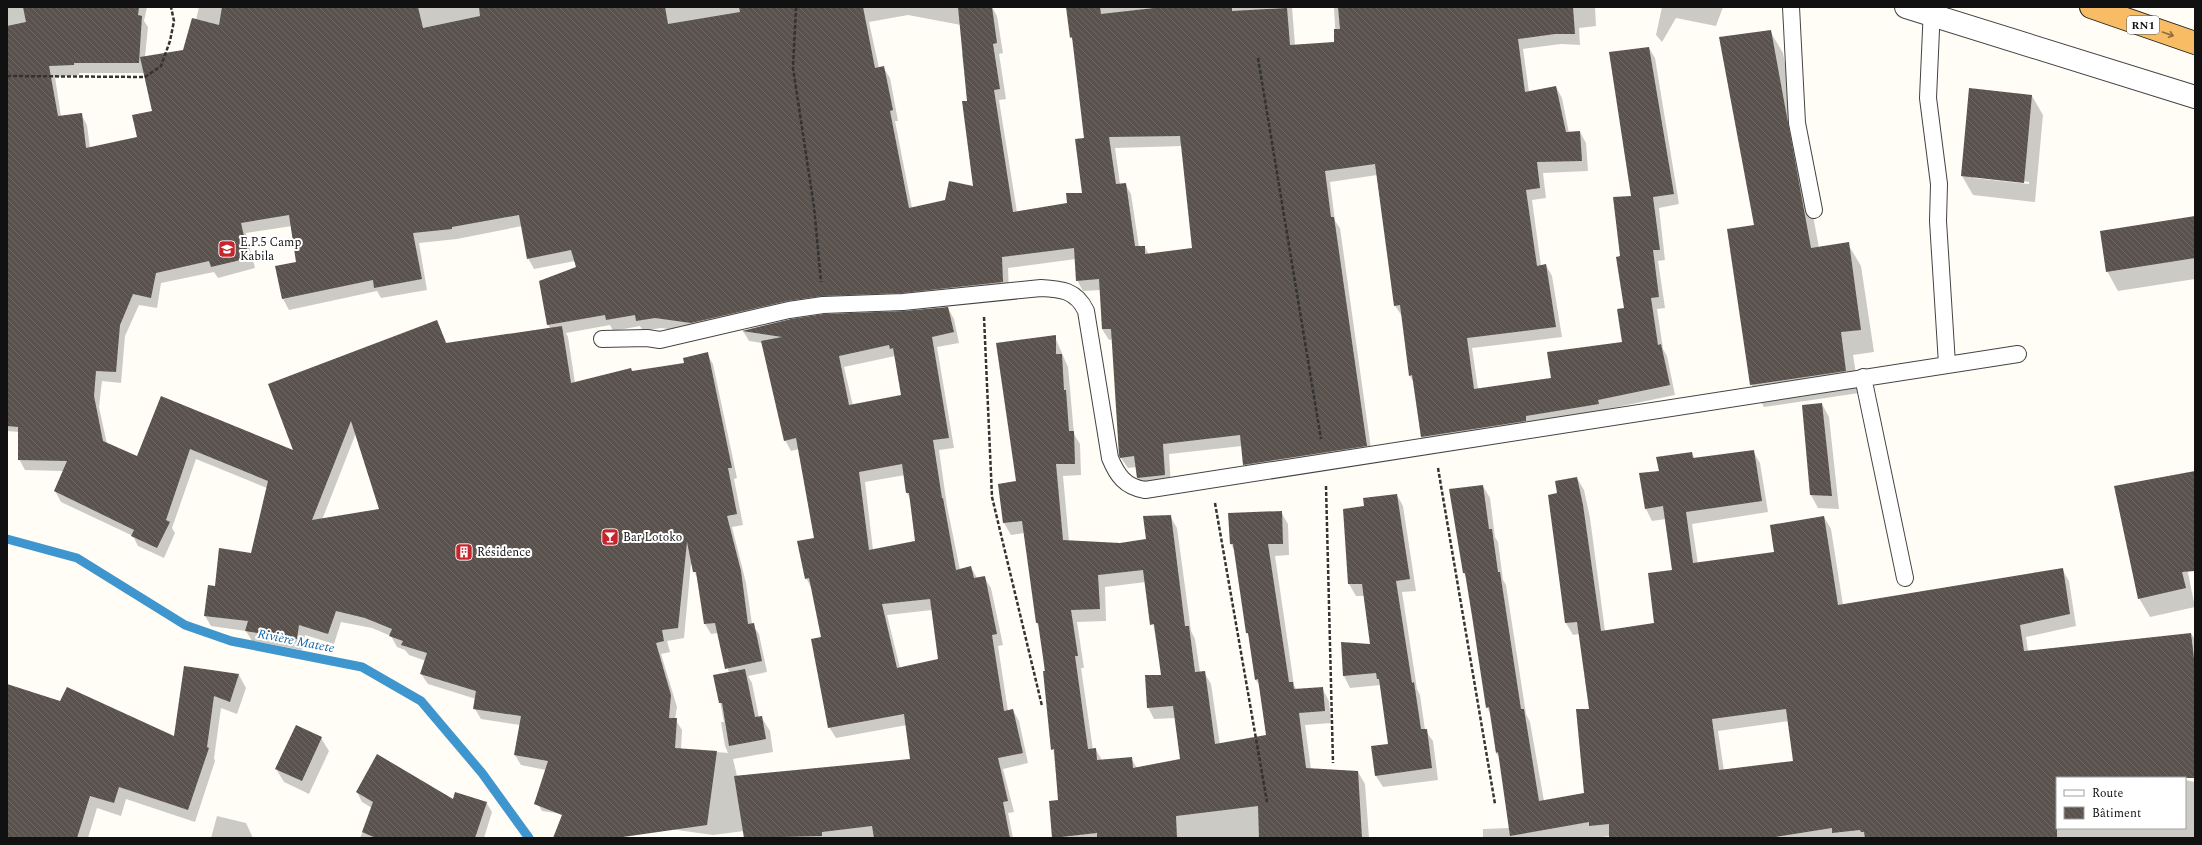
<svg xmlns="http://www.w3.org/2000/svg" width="2202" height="845" viewBox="0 0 2202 845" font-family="Spectral,serif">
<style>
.shadow{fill:#0003;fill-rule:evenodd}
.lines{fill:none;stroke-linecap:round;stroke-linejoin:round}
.stream{stroke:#3f96cf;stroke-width:9}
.building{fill:url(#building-back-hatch);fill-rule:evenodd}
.service-casing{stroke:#444;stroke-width:18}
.minor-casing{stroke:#444;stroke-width:24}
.trunk-casing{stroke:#222;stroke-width:24}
.path{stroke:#333;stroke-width:2.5;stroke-dasharray:4 2;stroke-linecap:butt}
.service{stroke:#fff;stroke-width:16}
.minor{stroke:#fff;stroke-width:22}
.trunk{stroke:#f7bc64;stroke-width:22}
.oneway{stroke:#906f3f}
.labels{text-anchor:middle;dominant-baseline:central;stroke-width:4;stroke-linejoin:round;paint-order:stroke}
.shield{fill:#fff;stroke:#585858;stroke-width:1}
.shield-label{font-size:11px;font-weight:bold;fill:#111}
.poi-label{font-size:12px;fill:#111;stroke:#fff;text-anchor:start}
.water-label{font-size:13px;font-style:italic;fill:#1768a6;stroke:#fff}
</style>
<defs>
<pattern id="building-back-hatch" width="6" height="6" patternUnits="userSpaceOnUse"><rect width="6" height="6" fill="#5a524d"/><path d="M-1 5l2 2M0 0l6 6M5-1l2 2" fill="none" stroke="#6d6662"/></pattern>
</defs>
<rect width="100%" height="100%" fill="#fffdf5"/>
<path class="shadow" d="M7,7H147L144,21L148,27L145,57L184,51L196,20L199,7H992L997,16L1003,53L999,54L1006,99L999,100L1017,212L1068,204L1083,194L1085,139L1074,43L1071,37L1067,7H1292L1295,45L1336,43L1334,7H1595L1596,26L1579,28L1580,45L1561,44L1523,49L1529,92L1556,87L1562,98L1569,133L1580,132L1586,143L1588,171L1543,173L1546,198L1532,200L1541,266L1546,265L1552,276L1562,337L1472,348L1478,389L1552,379L1623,343L1625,309L1621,257L1632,197L1649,48L1655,58L1679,204L1659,208L1665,260L1658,261L1665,308L1657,309L1663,349L1667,356L1675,395L1603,410L1604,415L1428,447L1421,437L1414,383L1410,376L1402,316L1395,306L1377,175L1330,182L1335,221L1340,228L1372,456L1250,475L1244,465L1242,446L1169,454L1171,486L1144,488L1138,478L1137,467L1128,468L1121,458L1113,339L1109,340L1102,329L1101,290L1083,291L1077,280L1076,259L1008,268L1009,293L828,306L697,333L661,328L643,331L640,326L613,331L610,325L566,333L568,337L575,383L685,364L707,354L713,364L737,478L734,479L743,525L732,527L746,583L752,624L759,634L767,672L748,676L752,683L759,718H762L770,731L773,752L733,759L737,776L912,760L907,725L836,738L829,727L822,638L812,589L806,578L815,539L799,449L791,451L785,440L762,343L749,341L743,331L791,320L948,308L954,319L959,343L937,347L954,448L939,450L947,506L960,570L971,567L977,578L984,577L991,588L1003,645L998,646L1008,711L1013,710L1019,721L1028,763L1003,769L1014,812L1008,813L1013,838H745L744,831L713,835L542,811L536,801L546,770L521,765L515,755L520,725L481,719L475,709L476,699L428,684L421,674L426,661L409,655L405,650L397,647L391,636L372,628L341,622L334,644L305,635L302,650L252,641L246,631L211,626L205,616L216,587L252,554L267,488L196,459L172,528L175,533L164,558L138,546L133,536L61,502L55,491L63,471L25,470L19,459V432L7,431ZM908,15L961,25L965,54H962L968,102L974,188L946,201L912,208L895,121H898L890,78L883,67L879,68L869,22ZM79,73H144L153,112L138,138L90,148L87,125L81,114L61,117L55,77L79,75ZM1183,146L1193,249L1149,255L1145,247H1139L1131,194L1125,184H1120L1115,148ZM292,226L297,263L277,267L283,299L289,310L377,291L381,298L427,290L419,243L457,239L522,226L528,258L534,269L575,261L577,268L548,325L550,328L447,344L437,321L295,452L162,397L138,458L107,444L99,407L102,381L121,383L125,336L139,305L157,308L161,283L214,272L218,278L255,268L246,233ZM895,356L902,396L853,406L844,367ZM356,433L380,510L322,520ZM905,475L907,493L910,499L916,541L873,550L865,482ZM691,563L698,580L705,624L711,634L719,633L729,673L715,676L724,722H721L725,746L728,753L681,749L682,730L675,719L677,707L661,654L670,652L667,641L684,638ZM932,610L939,660L900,668L887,615Z
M1662,7H1723L1716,26L1676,18L1662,42L1656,35Z
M1770,31L1783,53L1819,248L1848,244L1861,266L1874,352L1853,355L1859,393L1764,407L1751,384L1755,226Z
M2032,96L2043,115L2035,202L1973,195L1962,176ZM1973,176L2029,182V184L1973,178Z
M2195,217V279L2118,291L2107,271Z
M1055,337L1068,367L1074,434L1080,444L1081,475L1063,476L1069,541L1120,544L1147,540L1170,516L1177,528L1191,631L1195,639L1200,672H1204L1211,684L1220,745L1267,736L1260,687L1256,680L1250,637L1247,633L1235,552L1231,544L1281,512L1288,524L1289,555L1275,556L1294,685L1297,690L1322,688L1329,701L1331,723L1305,725L1311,769L1358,772L1365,784L1369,838H1054L1059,801L1040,629L1037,623L1024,533L1011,535L1004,523L999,484L1017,482ZM1146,582L1162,676L1148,707L1154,719L1175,718L1181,760L1137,768L1131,758L1102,760L1096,750H1093L1081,668H1084L1077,622L1106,621L1105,587Z
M1822,404L1829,417L1839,509L1818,508L1811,495Z
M1753,451L1760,463L1768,512L1692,524L1698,564L1775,553L1824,517L1831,529L1843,605L2062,569L2069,581L2076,626L2026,637L2028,651L2191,634L2195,639V764L2177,778H2057V828H2185V780L2195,782V838H1610V836L1595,838H1483V829L1509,828L1500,758L1496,753L1491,715L1487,707L1467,579L1464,573L1450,490L1483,486L1490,498L1495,537L1498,542L1503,580L1506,585L1526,714L1530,722L1544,801L1585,793L1590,710L1579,634L1573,635L1566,623L1549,496L1558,494L1577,478L1584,490L1590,518L1605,631L1655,624L1674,571L1666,519L1652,521L1646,509L1660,472L1692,453L1695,459ZM1789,721L1794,762L1724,771L1718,731Z
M2195,472V542L2182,544L2195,607L2150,617L2139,598Z
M1397,495L1403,506L1416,591L1402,592L1417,689L1420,695L1425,730L1433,741L1438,780L1383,787L1376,776L1372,747L1389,745L1381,685L1350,688L1344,676L1342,643L1371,645L1364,596H1356L1349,584L1344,510L1366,507Z
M185,667L239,675L246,688L237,714L221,708L214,758L215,761L195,822L126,799L121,816L97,808L88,838H7V685L174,737Z
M321,738L329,751L309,794L284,782L276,769Z
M357,792L486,802L492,812L484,838H360L372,808L362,802Z
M217,816L246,823L253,838H211Z"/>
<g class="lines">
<path class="stream" d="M7,539L77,558L185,625L231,641L362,667L421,701L482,773L529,838"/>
</g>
<path class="building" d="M23,7H139L138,15L142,16L139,63H74V65L49,66L58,116L82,113L86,148L137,137L132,115L152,111L140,57L183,50L192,18L219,25L222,7H418L423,28L480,16L479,7H665L668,24L740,12L739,7H863L875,68L884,66L893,110L890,111L909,208L945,200L949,181L973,186L962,101H967L958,7H992L997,43L993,44L1000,89L994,90L1013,212L1067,203L1066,193H1082L1075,139L1084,138L1072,37L1070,38L1066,7H1100L1101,14L1163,7H1232V11L1287,8L1290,45L1334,42V29H1340L1338,7H1573L1575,34H1555L1518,39L1525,92L1556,86L1566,132L1580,131L1582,161L1537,162L1540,188L1526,190L1537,266L1546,264L1556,327L1467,338L1474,389L1551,378L1547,352L1622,342L1617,309L1624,308L1616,257L1620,256L1613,197L1631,196L1609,52L1649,47L1674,194L1653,197L1660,250H1653L1659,297L1651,298L1658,345L1661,344L1670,385L1598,400L1599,404L1526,416V421L1421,437L1412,375L1409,376L1400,305L1394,306L1375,164L1325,171L1331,217H1334L1367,446L1243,465L1240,435L1163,444L1165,475L1137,478L1134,456L1120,458L1119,455L1111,329H1102L1099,279L1076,281L1074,248L1002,257L1003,282L902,293L822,296L787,301L691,323L655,318L636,321L635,315L606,320L605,315L547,325L539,281L576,267L571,250L527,259L519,215L452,227V229L413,233L422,279L374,288L373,280L282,299L275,266L296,262L289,215L241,223L249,258L211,267L209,261L156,273L151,298L133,294L120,325L116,372L96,371L94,396L103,441L137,456L161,396L293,450L268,384L437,320L446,343L562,326L571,383L631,368L632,371L684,363L683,358L708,352L732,468H728L737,514L727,516L741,571L748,624L754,623L762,661L725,669L715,623L704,624L696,572H693L687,542L678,628L662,630L664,641L656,643L671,695L669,718H677L675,748L717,751L707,825L616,838H553L562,815L534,804L548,761L514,755L521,716L473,709L476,691L420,674L427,653L401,645L403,641L389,636L392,629L365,618L336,611L328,634L299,625L297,639L245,631L248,621L204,616L208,585L215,586L219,548L251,553L268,481L190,449L166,520L170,522L157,548L131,536L134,530L54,491L67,461L18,460V427L7,426V26L26,22ZM1180,136L1192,248L1145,254V246H1135L1126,183L1116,184L1109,137ZM351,421L379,509L312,520Z
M1771,30L1811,248L1849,242L1861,330L1841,332L1846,371L1750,385L1727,229L1754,225L1719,37Z
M1969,88L2032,95L2024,183L1961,176Z
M2195,216V258L2106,272L2100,231Z
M948,307L954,332L932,337L949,438L933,440L942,498H943L956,570L971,566L974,578L985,576L997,634L992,635L1004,711L1013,709L1023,753L998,758L1008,801L1003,802L1010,838H874L872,826L822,832V836L744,838L734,776L910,759L904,714L828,728L811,639L821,637L809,578L805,579L797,541L814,538L796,438L784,441L761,341L782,337L742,331L791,319L824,314L904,311ZM889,345L890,349L893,348L901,395L849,405L839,356ZM902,464L906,493H909L915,541L869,550L859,472ZM930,599L938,659L897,668L882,604Z
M1056,335V354H1062L1064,390H1066L1069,431H1074L1075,464H1056L1063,540L1120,543L1146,539L1143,516L1171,515L1185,626H1189L1195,672L1205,671L1215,744L1266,735L1258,679L1255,680L1248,633H1246L1233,544H1230L1228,513L1282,511L1283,544H1268L1289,682H1293L1294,689L1323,687L1325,711L1299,713L1306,768L1358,771L1362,838H1259L1258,806L1176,816L1177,838H1097V833L1052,838L1049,801L1058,800L1054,749L1051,750L1043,671H1045L1038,623H1036L1022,521L1003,523L998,484L1016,481L996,343ZM1143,570L1150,625L1154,624L1161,675H1145L1147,708L1173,706L1180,759L1133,768L1132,757L1097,760L1096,748L1088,749L1075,656H1078L1071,610L1100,609L1098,575Z
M1822,403L1832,496L1810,495L1802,405Z
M1754,450L1762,501L1686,512L1693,563L1774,552L1770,525L1824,516L1838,605L2063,568L2070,614L2020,625L2024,651L2191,633L2195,667V778H2057V838H1865L1864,832H1861L1860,830L1832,833V828L1769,838H1609V824L1589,826V822L1510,836L1498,752L1496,753L1489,707L1486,708L1472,616L1465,573H1463L1449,489L1483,485L1489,529H1492L1498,572H1500L1521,709H1524L1539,801L1584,793L1576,709H1589L1577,622L1565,623L1548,495L1557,493L1555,481L1577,477L1583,505L1601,631L1654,623L1648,573L1672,570L1663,506L1645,509L1639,473L1659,471L1656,457L1692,452L1693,458ZM1786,709L1793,761L1719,770L1712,719Z
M2195,471V571L2182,572L2186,588L2138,599L2114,486Z
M1397,494L1410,579L1396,581L1412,683L1414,682L1421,729H1427L1432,768L1375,776L1371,746L1388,744L1379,679H1377L1376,673L1343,676L1341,642L1370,644L1362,584H1348L1343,509L1364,506L1363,498Z
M184,666L239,674L230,702L214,696L207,747L209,748L188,810L119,787L114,803L90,796L77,838H7V684L60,701L67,687L174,736Z
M745,669L755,717L762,716L766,739L729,746L722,703H719L713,675Z
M296,725L322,737L302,781L275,769Z
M377,754L453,799L455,792L487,802L475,838H376L362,832L373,802L356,792Z"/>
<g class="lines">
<defs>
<path id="service" d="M1791,7L1797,123L1814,210
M1932,7L1928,98L1939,184L1938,221L1947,364
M602,339L647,338L660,340L789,310L823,305L903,302L1041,288C1061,289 1076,290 1086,311L1110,458C1117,475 1125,487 1145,490L2018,354
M1863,377L1905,578"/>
<path id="minor" d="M1906,7L2195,97"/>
<path id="trunk" d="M2091,7L2195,43"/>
</defs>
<use href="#service" class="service-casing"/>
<use href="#minor" class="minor-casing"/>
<use href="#trunk" class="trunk-casing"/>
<path class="path" d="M796,7L793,68L814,207L821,282
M1258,58L1321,439
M7,76L145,77L161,66L170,41L174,21L171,7
M984,317L992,497L1042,706
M1438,468L1495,804
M1326,486L1333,763
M1215,503L1267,802"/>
<use href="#service" class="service"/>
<use href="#minor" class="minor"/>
<use href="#trunk" class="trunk"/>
</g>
<defs><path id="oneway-shaft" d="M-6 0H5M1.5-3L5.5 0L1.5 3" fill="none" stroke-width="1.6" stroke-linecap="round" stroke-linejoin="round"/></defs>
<use class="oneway" href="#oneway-shaft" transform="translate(2168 34) rotate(19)"/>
<defs>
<symbol id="school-square" viewBox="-11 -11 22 22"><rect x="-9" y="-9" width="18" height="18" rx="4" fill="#c4262e" stroke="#fff"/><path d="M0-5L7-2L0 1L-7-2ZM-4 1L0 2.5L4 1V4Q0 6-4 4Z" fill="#fff"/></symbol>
<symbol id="bar-square" viewBox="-11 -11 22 22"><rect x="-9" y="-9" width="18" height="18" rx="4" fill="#c4262e" stroke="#fff"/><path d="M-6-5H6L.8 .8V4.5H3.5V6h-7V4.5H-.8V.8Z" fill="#fff"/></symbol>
<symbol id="building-square" viewBox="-11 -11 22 22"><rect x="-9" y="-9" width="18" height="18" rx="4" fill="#c4262e" stroke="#fff"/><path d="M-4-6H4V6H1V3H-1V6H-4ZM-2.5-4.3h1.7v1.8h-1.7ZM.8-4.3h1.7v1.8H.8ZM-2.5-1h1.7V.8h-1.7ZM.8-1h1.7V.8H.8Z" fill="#fff"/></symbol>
</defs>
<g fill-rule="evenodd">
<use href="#school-square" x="217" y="239" width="20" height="20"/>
<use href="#bar-square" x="600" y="527" width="20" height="20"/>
<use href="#building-square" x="454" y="542" width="20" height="20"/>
</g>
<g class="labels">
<rect class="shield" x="2127" y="16" width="32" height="18" rx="3"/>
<g class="shield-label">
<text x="2143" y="25">RN1</text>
</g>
<g class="poi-label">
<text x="240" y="242">E.P.5 Camp<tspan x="240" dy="14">Kabila</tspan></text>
<text x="623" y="537">Bar Lotoko</text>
<text x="477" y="552">Résidence</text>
</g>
<g class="water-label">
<text transform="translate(296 641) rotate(11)">Rivière Matete</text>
</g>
</g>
<rect width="2202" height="845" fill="none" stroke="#111111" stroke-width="16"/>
<rect x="2056" y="777" width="130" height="52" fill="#ffffff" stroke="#a0a0a0"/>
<rect x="2064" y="790" width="20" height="6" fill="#ffffff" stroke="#a0a0a0"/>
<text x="2092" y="797" font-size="12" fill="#111111">Route</text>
<rect x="2064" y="807" width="20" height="12" fill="url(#building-back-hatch)" stroke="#a0a0a0"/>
<text x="2092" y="817" font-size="12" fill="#111111">Bâtiment</text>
</svg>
